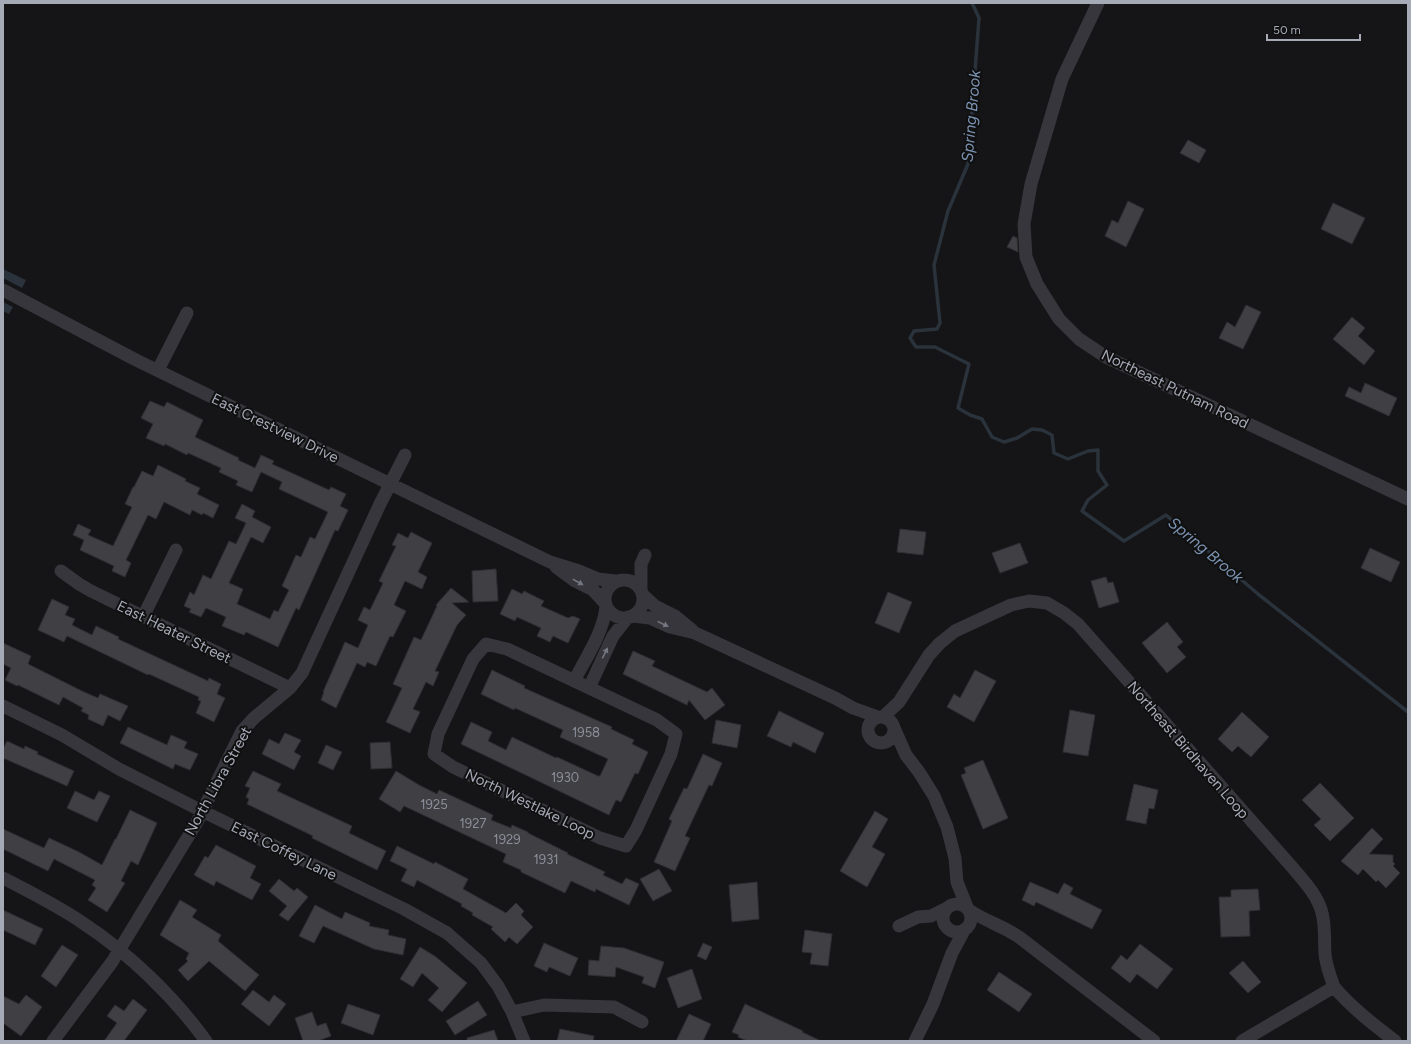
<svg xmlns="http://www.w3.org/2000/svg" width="1411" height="1044" viewBox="0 0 1411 1044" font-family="Figtree,sans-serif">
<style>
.water{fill:#2a323b}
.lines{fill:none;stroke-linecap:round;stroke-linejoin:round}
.stream{stroke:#2a323b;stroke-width:3.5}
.building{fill:#3f3f44;stroke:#2f2f33}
.minor{stroke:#36363c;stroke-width:13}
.oneway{fill:#747680}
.labels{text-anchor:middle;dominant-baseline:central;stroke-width:4;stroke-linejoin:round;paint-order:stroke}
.number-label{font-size:13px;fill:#8c8f9a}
.street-label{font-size:15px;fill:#a6aab7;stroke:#101011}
.water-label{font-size:16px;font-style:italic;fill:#7c94b3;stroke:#101011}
</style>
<rect width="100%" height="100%" fill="#151517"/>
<path class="water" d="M3,269L26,280L22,288L3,278Z
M3,302L13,307L9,314L3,311Z"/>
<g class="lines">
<path class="stream" d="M972,3L979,18L968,164L948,211L934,265L940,323L937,329L914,331L910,338L916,347H935L969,364L958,408L970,415L982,419L992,437L1004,442L1017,438L1032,429L1042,430L1052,435L1054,453L1068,459L1088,451L1098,450V471L1107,485L1088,500L1082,511L1124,541L1166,515L1258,594L1408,712"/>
</g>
<path class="building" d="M1188,140L1206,150L1199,163L1180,153Z
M1128,201L1144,209L1126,247L1105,236L1112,220L1118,223Z
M1333,203L1365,218L1352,244L1321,229Z
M1013,236L1017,238L1018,252L1007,247Z
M1246,305L1261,312L1243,349L1219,338L1227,322L1235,327Z
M1352,317L1365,328L1358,336L1375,351L1364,365L1333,339Z
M1365,383L1397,398L1389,416L1345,396L1349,387L1361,393Z
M150,401L164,407L167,402L203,420L195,437L239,458L238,460L255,468L261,455L274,461L272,464L329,490L331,487L346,494L340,506L348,510L338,531L335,530L299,610L296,608L278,647L246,632L244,635L222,626L226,617L206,608L201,617L189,612L191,609L184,606L190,592L194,595L203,575L211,579L229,541L236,544L246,523L235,518L242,504L255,511L252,517L271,527L263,543L251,537L229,583L243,589L237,604L270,619L274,610L278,612L289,590L282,586L296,555L301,557L310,537L315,539L328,512L279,489L282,482L261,472L252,492L236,485L238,481L219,472L221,468L188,453L187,455L165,444L164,446L146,438L153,424L141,418Z
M158,465L186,479L185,481L200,488L197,494L219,505L213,518L203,513L202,515L192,510L190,515L164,502L156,519L148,515L126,560L131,563L125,577L112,571L114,566L80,550L84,540L73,535L78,524L91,530L88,535L113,546L132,507L125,504L133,487H134L142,471L153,476Z
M900,529L926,532L923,555L897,552Z
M411,532L432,543L418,572L427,577L422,589L405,581L394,605L406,611L393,637L390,636L376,666L367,662L365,667L357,663L336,708L321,700L324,692H323L345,642L358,648L368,625L358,620L364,607L370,610L383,583L379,581L396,546L392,545L398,533L408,538Z
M1020,543L1028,563L1000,573L992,553Z
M1370,548L1400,562L1391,582L1361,568Z
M496,569L498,601L473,602L472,571Z
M1106,577L1108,583L1113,582L1119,602L1099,608L1091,581Z
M451,588L469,602L452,603L466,615L457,625L435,671L439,672L433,686L426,682L413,709L420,712L410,733L386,722L402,688L393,684L414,637L421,640L437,606L436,605Z
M512,589L522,594L524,591L544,601L541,606L568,618L573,616L580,619L568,643L553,636L550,642L537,636L541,628L517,617L515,621L500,614Z
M888,592L912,602L899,633L875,623Z
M52,599L69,607L65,615L75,619L72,625L92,635L96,626L119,637L118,639L208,681L209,678L221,684L217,694L225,698L214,722L196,713L201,701L198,700L199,697L149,674L148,675L67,636L64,642L38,630Z
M1167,622L1183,642L1177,647L1186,657L1167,673L1142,643Z
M3,643L31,656L28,664L84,692L98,698L100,694L128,706L120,721L108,715L103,726L88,719L89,715L81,711L83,708L63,697L59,705L18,685L17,686L5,680L11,668L3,664Z
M633,651L655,661L652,666L707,692L712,688L725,705L705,720L689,700L687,705L623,674Z
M492,670L525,686L524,688L612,727L611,729L634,740L632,744L648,752L638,774L635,773L621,802L616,800L609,815L461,744L471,722L492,732L488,741L506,750L512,737L556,758L557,757L598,776H600L608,759L560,737L563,730L515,708L514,710L481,694Z
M975,670L996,681L974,722L947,707L954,694L960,698Z
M1070,710L1095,715L1088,756L1063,752Z
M779,711L824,733L815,753L793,742L791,747L767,736Z
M1242,712L1269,737L1251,757L1238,746L1232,752L1218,739Z
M716,720L741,725L737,748L712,743Z
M128,727L167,745L171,735L187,742L184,748L198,754L190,770L175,764L173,769L120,743Z
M285,733L301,740L294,752L301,756L294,770L262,754L269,739L279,744Z
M7,741L24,749L25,746L38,752L37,754L74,771L67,786L3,758V749Z
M390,742L392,768L371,769L370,743Z
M326,745L342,752L333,770L318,763Z
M703,754L722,763L712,786L709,785L685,836L690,838L675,871L654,862L672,821L669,819L684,788L687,789Z
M983,760L1008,818L983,829L961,775L966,773L964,768Z
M253,771L281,784L277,791L352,826L349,833L386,851L377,870L312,838L313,836L247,804L249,799L246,797L250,788L245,786Z
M396,771L419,785L437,794L439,790L493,815L491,820L511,828L512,825L528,832V833L568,853L567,854L605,872L603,875L622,884L626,878L639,884L629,905L596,889L595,892L571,881L565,893L521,872V870L503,862L506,854L404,806L400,812L379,799Z
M1320,783L1354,818L1330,841L1314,825L1321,819L1302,800Z
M1134,784L1158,790L1154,809L1149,808L1146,824L1126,820Z
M75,791L94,800L99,791L110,796L97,822L67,808Z
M130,810L157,823L138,865L131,861L121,881L125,883L107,912L88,900L96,888L92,885L95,880L54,859L48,871L3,849V829L44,848L49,838L79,852L102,865L115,839H116Z
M875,811L888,819L872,847L885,854L867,887L840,871Z
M1372,828L1383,839L1369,854L1393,855V862L1395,864L1393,866L1400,873L1386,888L1378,880L1376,882L1363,869L1358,875L1341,861Z
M216,845L256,866L250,878L261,884L252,900L216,881L214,886L194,875L205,856L208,858Z
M397,846L434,864L435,862L468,879L463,889L506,913L516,903L524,911L521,915L533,927L517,944L509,937L505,942L491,929L493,927L472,915L473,913L461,906L462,904L417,880L414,887L401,881L407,869L390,861Z
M659,869L672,891L653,901L640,879Z
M279,879L294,891L297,888L308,897L288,921L279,915L287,906L269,891Z
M757,882L759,919L732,922L729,885Z
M1030,882L1058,894L1064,883L1073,888L1070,894L1102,910L1092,929L1036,902L1034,906L1022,900Z
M1258,889L1260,910L1249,911L1250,936L1221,937L1219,897H1231V890Z
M180,900L197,910L192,917L221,935L218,941L259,975L245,991L209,961L188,981L178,970L188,961L186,959L189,953L160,935Z
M315,905L342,919L345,912L370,923L369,926L389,930L388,935L406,939L403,955L374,949L323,926L314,943L299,936Z
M3,910L43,929L35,945L3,930Z
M805,930L832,934L828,966L810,964L812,953L802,952Z
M544,943L578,958L570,976L549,967L547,972L534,966Z
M703,943L712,947L706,960L697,956Z
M1140,944L1173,969L1157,989L1137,974L1130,983L1111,968L1121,955L1127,960Z
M62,945L78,955L56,987L41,976Z
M601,946L624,948L664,962L655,988L642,983L644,977L616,967L615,977L588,975L589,960L599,961Z
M420,947L436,957L467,983L442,1012L428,1000L439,988L422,973L413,987L400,979Z
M1243,961L1261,982L1248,993L1229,973Z
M692,969L702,999L678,1008L667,978Z
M999,972L1032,994L1019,1012L987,990Z
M253,990L269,1002L274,995L286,1004L269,1026L241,1004Z
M26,995L42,1007L21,1036L3,1023V996L19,1004Z
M133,999L147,1010L124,1041H104L117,1023L107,1016L115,1005L124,1011Z
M478,1001L487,1015L455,1035L446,1021Z
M348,1004L380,1015L373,1035L341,1023Z
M745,1004L803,1031L802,1032L821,1041H747L738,1037L739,1035L732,1032Z
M312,1012L317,1026L326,1023L331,1036L318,1041H303L295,1018Z
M689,1014L711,1024L703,1041H676Z
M560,1029L594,1036L593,1041H557Z
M494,1030L498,1041H467V1038Z"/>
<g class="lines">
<path class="minor" d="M1098,3L1062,79L1031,184L1024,224L1026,257L1037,284L1059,319L1079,339L1106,357L1408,499
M3,290L136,360L550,562L579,571L598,579L615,581
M158,370L187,313
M556,567L575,581L593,590L605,603
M61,571L79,584L91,591L290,688
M605 599a19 19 0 1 1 38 0a19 19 0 1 1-38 0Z
M641,590V564L645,555
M642,594L655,606L675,616L692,630
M632,616L650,618L670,627L695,633L835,698L853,708L878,717
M143,617L176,550
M486,644L507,649L657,720L676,734L671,754L636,830L626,846L600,838L453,767L434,754L438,734L473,659Z
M574,681C586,658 603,633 606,607
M589,688L613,636L628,617
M3,706L62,735L119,769L202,811L404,909L447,933L481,963L498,986L512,1012L524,1041
M868 730a13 13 0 1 1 26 0a13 13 0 1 1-26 0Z
M883,717L899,702L929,655L940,643L955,631L1011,605L1029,601L1047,603L1064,613L1078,624L1292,867C1301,878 1312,889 1318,902C1326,918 1324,936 1325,954C1326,965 1330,976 1334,987L1242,1041
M894,728L906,755L919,772L934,796L947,827L955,858L957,882L967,907
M3,878C30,892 58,906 83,923C129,953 174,997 206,1041
M943 918a14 14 0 1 1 28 0a14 14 0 1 1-28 0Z
M969,910C985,921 1003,926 1019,937L1154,1041
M899,926L918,917L931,916L947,908
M1334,987C1352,1008 1373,1024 1395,1041
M512,1012L544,1005L614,1007L642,1022
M53,1041L112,962L197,822L242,731L254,718L290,688L302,673L380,504L405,455
M915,1041L933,1004L952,953L965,929"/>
</g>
<defs><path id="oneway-solid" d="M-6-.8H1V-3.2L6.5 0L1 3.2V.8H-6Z"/></defs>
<g class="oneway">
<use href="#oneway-solid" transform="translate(578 582) rotate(29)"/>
<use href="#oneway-solid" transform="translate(663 624) rotate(26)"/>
<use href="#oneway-solid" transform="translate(605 653) rotate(-64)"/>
</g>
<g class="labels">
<g class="number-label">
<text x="586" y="732">1958</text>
<text x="565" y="777">1930</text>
<text x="434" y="804">1925</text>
<text x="473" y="823">1927</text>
<text x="507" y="839">1929</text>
<text x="546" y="859">1931</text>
</g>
<g class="street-label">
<text transform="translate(1175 389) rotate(26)">Northeast Putnam Road</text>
<text transform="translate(275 428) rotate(26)">East Crestview Drive</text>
<text transform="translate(174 632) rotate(26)">East Heater Street</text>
<text transform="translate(1188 750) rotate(49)">Northeast Birdhaven Loop</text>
<text transform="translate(218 781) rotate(-61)">North Libra Street</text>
<text transform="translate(530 804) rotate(26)">North Westlake Loop</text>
<text transform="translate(284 851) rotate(26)">East Coffey Lane</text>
</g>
<g class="water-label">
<text transform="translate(971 116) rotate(-85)">Spring Brook</text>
<text transform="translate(1206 550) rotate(40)">Spring Brook</text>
</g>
</g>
<rect width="1411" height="1044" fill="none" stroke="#a6aab7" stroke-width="8"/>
<path d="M1267 34v6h93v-6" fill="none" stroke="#a6aab7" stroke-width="2"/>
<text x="1273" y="34" font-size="12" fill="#a6aab7" stroke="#101011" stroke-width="3" paint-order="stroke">50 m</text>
</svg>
